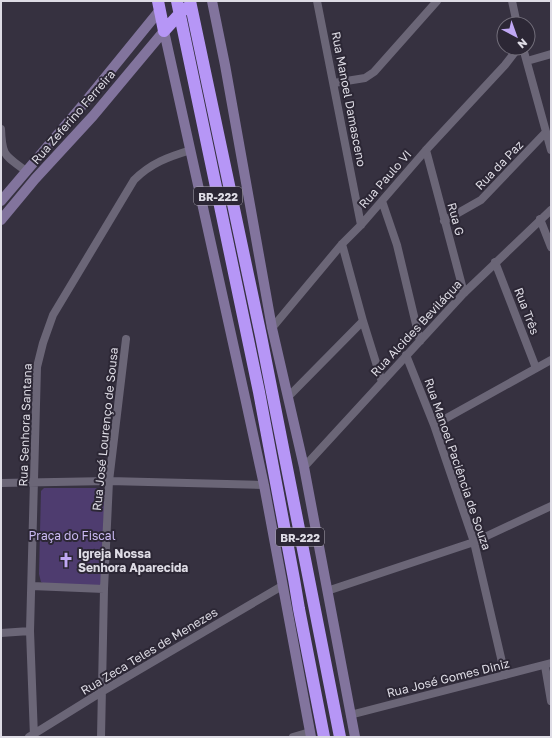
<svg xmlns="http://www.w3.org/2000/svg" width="552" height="738" viewBox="0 0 552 738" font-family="'Golos Text',sans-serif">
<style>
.green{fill:#4e3c6f}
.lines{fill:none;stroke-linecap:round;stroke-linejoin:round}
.street{stroke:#6b6677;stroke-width:8}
.secondary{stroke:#82749d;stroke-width:10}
.highway{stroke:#b696f6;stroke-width:12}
.labels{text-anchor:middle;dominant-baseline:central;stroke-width:4;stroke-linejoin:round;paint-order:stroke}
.shield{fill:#2c2735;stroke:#a9a6b0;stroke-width:1}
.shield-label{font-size:11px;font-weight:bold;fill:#dedce5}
.street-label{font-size:12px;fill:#dedce5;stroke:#2c2735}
.park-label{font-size:12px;fill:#cbbaf3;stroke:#2c2735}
.poi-label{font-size:12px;font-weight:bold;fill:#dedce5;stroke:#2c2735;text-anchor:start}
</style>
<rect width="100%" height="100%" fill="#363140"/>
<path class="green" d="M44,488H102L105,491L101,586L45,584L41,582L39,574L41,491Z"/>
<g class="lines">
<path class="street" d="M317,1L361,225
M512,1L517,24
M523,48L551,150
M527,61L551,54
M334,83L365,78L374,72L437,1
M1,129C2,157 5,155 26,171
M426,150L464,293
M382,201L397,245L420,341
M540,219L551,247
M444,221L481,200L546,132
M342,244L363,321L382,382
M495,262L536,368
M272,328L342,244L361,225L426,150L505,65L518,48
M406,355L434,425L474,542L505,675
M288,397L363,321
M434,425L551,360
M304,467L464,293L551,210
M1,483L109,481L264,485
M32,586L104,589
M327,591L474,542L551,506
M1,633L30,631
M545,666L551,701
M350,715L551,663
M29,737L103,691L282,586
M34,737L30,631L37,367L43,343L53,315L134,180C151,163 168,157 191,150
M101,737L104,589L109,481L126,339
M293,737L310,732"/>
<path class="secondary" d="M212,1L225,65L272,328L304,467L355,737
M164,31L246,402L264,485L311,737
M1,201L81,107L160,10
M1,220L35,179L93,116L164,31"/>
<path class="highway" d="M158,1L164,31
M177,1L259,392L294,579L299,609L324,737
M190,1L261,336L340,737
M164,31L184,9"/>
</g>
<defs>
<symbol id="church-bare" viewBox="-9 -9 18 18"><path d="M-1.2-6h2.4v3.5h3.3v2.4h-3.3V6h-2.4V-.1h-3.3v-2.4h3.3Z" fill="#c0a8f4" stroke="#2c2735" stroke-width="2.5" paint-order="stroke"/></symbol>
</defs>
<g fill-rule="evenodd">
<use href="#church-bare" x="55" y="549" width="22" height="22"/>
</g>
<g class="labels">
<g class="shield">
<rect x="194" y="187" width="48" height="18" rx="3"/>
<rect x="276" y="528" width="48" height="18" rx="3"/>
</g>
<g class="shield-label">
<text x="218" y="196">BR-222</text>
<text x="300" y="537">BR-222</text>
</g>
<g class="street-label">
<text transform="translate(349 99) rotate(79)">Rua Manoel Damasceno</text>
<text transform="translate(73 117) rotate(-49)">Rua Zeferino Ferreira</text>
<text transform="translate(499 165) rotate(-46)">Rua da Paz</text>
<text transform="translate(385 179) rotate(-49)">Rua Paulo VI</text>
<text transform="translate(456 219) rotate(75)">Rua G</text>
<text transform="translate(527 311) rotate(69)">Rua Três</text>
<text transform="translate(416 328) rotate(-47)">Rua Alcides Beviláqua</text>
<text transform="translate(25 425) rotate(-88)">Rua Senhora Santana</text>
<text transform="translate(105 429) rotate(-84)">Rua José Lourenço de Sousa</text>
<text transform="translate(458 464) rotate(71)">Rua Manoel Paciência de Souza</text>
<text transform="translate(149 651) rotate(-31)">Rua Zeca Teles de Menezes</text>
<text transform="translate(448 678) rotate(-14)">Rua José Gomes Diniz</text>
</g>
<g class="park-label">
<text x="72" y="535">Praça do Fiscal</text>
</g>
<g class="poi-label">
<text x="78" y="553">Igreja Nossa<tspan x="78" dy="14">Senhora Aparecida</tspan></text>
</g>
</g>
<rect width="552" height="738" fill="none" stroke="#dedce5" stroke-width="4"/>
<g transform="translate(516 36) rotate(139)"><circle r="19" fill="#2c2735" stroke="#736f7b"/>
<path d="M0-3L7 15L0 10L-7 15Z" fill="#c0a8f4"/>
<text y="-6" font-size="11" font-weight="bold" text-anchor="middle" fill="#dedce5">N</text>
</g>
</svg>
